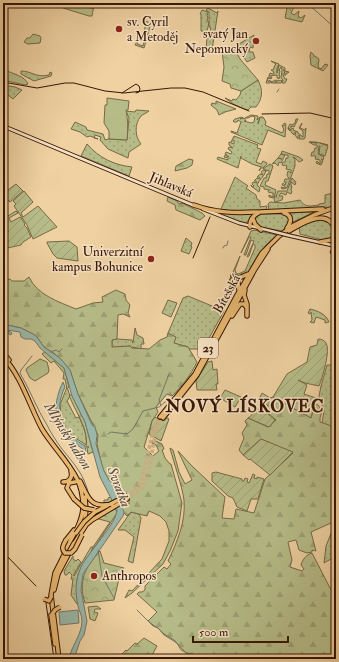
<svg xmlns="http://www.w3.org/2000/svg" width="339" height="662" viewBox="0 0 339 662" font-family="'IM FELL Double Pica',serif">
<style>
.grass{fill:url(#grass-dots);stroke:#766946}
.forest{fill:url(#forest-firs);stroke:#766946}
.park{fill:url(#park-crowns);stroke:#766946}
.garden{fill:url(#garden-furrows);stroke:#766946}
.pitch{fill:#b6bc88;stroke:#766946}
.water{fill:#9ab7a9;stroke:#727767}
.lines{fill:none;stroke-linecap:round;stroke-linejoin:round}
.stream{stroke:#727767;stroke-width:1}
.highway-tunnel{stroke:#caac82;stroke-width:3.5;stroke-dasharray:3.5 2;stroke-linecap:butt}
.secondary-casing{stroke:#371604;stroke-width:4.5}
.highway-casing{stroke:#371604;stroke-width:5.5}
.secondary{stroke:#f5e1c3;stroke-width:2.5}
.highway{stroke:#e8b871;stroke-width:3.5}
.tram{stroke:#371604;stroke-width:1}
.secondary-bridge-casing{stroke:#371604;stroke-width:4.5;stroke-linecap:butt}
.highway-bridge-casing{stroke:#371604;stroke-width:5.5;stroke-linecap:butt}
.secondary-bridge{stroke:#f5e1c3;stroke-width:2.5}
.highway-bridge{stroke:#e8b871;stroke-width:3.5}
.poi-dot{fill:#8f2418;stroke:#f5e1c3;stroke-width:1.5}
.labels{text-anchor:middle;dominant-baseline:central;stroke-width:3;stroke-linejoin:round;paint-order:stroke}
.shield{fill:#f5e1c3;stroke:#70533d;stroke-width:1}
.shield-label{font-size:12px;font-weight:bold;fill:#371604}
.poi-label{font-size:13px;fill:#371604;stroke:#f5e1c3;text-anchor:start}
.street-label{font-size:13px;fill:#371604;stroke:#f5e1c3}
.water-label{font-size:14px;font-style:italic;fill:#554636;stroke:#f5e1c3}
.district-label{font-size:17px;font-weight:bold;letter-spacing:1px;fill:#371604;stroke:#f5e1c3}
</style>
<defs>
<pattern id="grass-dots" width="8" height="8" patternUnits="userSpaceOnUse"><rect width="8" height="8" fill="#b6bc88"/><path d="M2 2h.1M6 6h.1" fill="none" stroke="#9da174" stroke-width="1.8" stroke-linecap="round"/></pattern>
<pattern id="forest-firs" width="22" height="20" patternUnits="userSpaceOnUse"><rect width="22" height="20" fill="#b6bc88"/><path d="M5 1l3.5 6h-7zM16 11l3.5 6h-7z" fill="#9da174"/></pattern>
<pattern id="park-crowns" width="20" height="18" patternUnits="userSpaceOnUse"><rect width="20" height="18" fill="#b6bc88"/><path d="M2 6a3 3 0 1 1 6 0M12 15a3 3 0 1 1 6 0" fill="none" stroke="#9da174"/></pattern>
<pattern id="garden-furrows" width="10" height="10" patternUnits="userSpaceOnUse"><rect width="10" height="10" fill="#b6bc88"/><path d="M-1 1l2-2M0 10L10 0M9 11l2-2" fill="none" stroke="#9da174"/></pattern>
</defs>
<rect width="100%" height="100%" fill="#efd1a2"/>
<filter id="stains"><feTurbulence type="fractalNoise" baseFrequency=".005" numOctaves="4"/><feColorMatrix values="0 0 0 0 .2 0 0 0 0 .09 0 0 0 0 .02 0 0 0 .5 -.17"/></filter>
<radialGradient id="worn" r=".72"><stop offset=".6" stop-color="#630" stop-opacity="0"/><stop offset="1" stop-color="#630" stop-opacity=".3"/></radialGradient>
<path class="grass" d="M286,3L287,6L289,8L291,7H294L291,13L294,15L299,11L298,16L301,18L305,15L302,22L285,18L287,8L285,5Z
M208,8L217,13L218,11L212,50L204,52L202,51L206,49L207,38H209L208,35H209L211,28L209,27V22L207,32L201,31V14H200L202,10L208,12L207,16L208,17L207,21L209,22V12L206,10Z
M145,21L151,23L144,48L135,45L140,35L139,38L140,39L138,40L137,44L143,46L146,34L144,32L146,23L142,22Z
M254,35L253,48L250,47L249,52H253L255,58L247,62L241,53L239,44Z
M271,61L279,64L277,68V73L279,65L285,68V70H283L285,71L284,74L285,71L289,72L288,73H286V75H283L285,79H287L285,83H282V81L281,83H276V81V83H271V81L270,83H266L268,77H272L271,79L269,78L267,80L269,82V80L272,82L275,80L279,81L280,80L283,81V80L281,78L282,70L281,67L279,70L280,71L279,75L280,76L279,79L277,78V75L269,76L270,73L273,74L274,72L271,70H273L275,65L276,64Z
M21,71C32,71 35,78 49,75L50,72L52,73L51,76L34,81L21,74Z
M258,80C263,90 263,98 256,107H251L248,110C238,107 233,104 225,98L232,101L233,99L236,100L240,95L241,91Z
M3,85L15,87L22,90L13,99L3,91Z
M136,110L149,111C147,113 143,114 141,116C134,124 135,137 141,144L129,152L128,158L108,149L100,140L101,137L95,135L94,138L98,139L90,136L87,137L80,132L71,129L75,122L86,127L87,130L103,134L105,140L108,139L127,140L129,118L126,111L135,112Z
M251,115L258,116L257,120L260,117L258,124L260,117H263L266,122L265,125L282,133L284,130L282,125L284,126V123L286,124L285,137L268,130L262,145L231,132V131L237,133L241,122L238,120L237,122H234L233,121L235,119L242,117L243,118L240,119L244,118L246,121H244L251,123L254,122L255,117L252,116L248,118H245Z
M296,119H298L294,127L291,126V128L294,129L293,130L298,132V133L303,137V131L299,128L302,123L300,128L305,130L306,128L305,138L304,139H299L300,135L298,136V139L295,135L296,132L294,133V135L291,132V129L290,130V131L288,129V128L290,129L288,128L290,124L292,125L295,123Z
M234,136L258,145L257,148L261,149L256,162L261,164L263,161L267,163V164L263,168H261L259,171L261,167L252,164L241,158V156L238,168L217,159L218,157L228,160V158L224,157L225,155L229,157L225,154L226,152L231,154L232,152L228,149L229,147L233,148L229,145V142L234,144V140L231,142Z
M309,142L317,143L310,142H316L328,145L320,143L328,146L325,156L319,154L320,146H319L318,154L324,157L323,160L321,159L323,161L321,165L316,163L317,161L320,164V160L315,159L316,156H311L312,152H314L315,148H317V145H314Z
M87,144C99,158 114,165 132,167L129,176L81,156Z
M282,151L299,157L303,160L299,162L295,158L293,157L295,158V166L287,188L282,189L281,187L285,188V186L282,185L283,183L285,185L286,182H284L285,179H289L287,175L288,171L291,173V170L286,169L287,166L282,165L283,162H285L286,158H288V155H285L281,163L279,162L278,166L275,163L272,164L278,158L282,159L278,158L281,154L285,155L281,154Z
M270,164L273,166L268,181H266L265,185L276,190L274,198L269,197V195L273,197V193L268,192L269,190L264,189V187L260,186L264,178H266L267,174H269V170L266,171C264,177 259,180 257,185L260,188L259,192L251,186V185L253,187L254,186L252,184L253,182L257,183L256,181H254L257,178L260,179L259,177H257L260,174L263,175L261,172L263,170L266,171L265,169H263Z
M235,177L248,186L246,188L256,195L257,199L260,201V207L267,206L266,210L229,212L221,209Z
M292,178L296,182L295,185L291,182V185L292,186L291,190L292,191L291,194L287,192L286,195L281,193L279,196H283L282,200L275,202L274,199L275,196L277,197L276,196L278,191H287Z
M333,193L336,195V206L319,209L269,210L268,204L270,202L284,203L300,200C305,208 310,206 319,205V204L325,203V195Z
M212,211L255,213L249,225Z
M314,212L293,222L291,216L289,213Z
M263,214H284L289,217L288,225L282,231L260,227L258,225L254,220L257,215Z
M314,220C324,219 330,222 335,231L332,238L322,240L300,234L299,227Z
M254,230L277,235L266,245L257,256L248,273L242,277L234,276L233,272L240,256L235,270L236,273L238,274L245,271L255,248V245L253,244L249,256L247,257L254,241L251,240L246,255H244L251,237H249L241,253L251,231Z
M186,238L192,243L191,246L192,247L189,254L181,251Z
M188,296L224,311L203,349H189L188,347L173,343L168,333L183,298Z
M168,300L177,303L171,317L162,313Z
M310,309C318,311 326,314 329,322L325,323V320L316,317L314,323L310,322L312,320L311,312L310,314L308,313Z
M135,328L137,335L143,338L144,344H141V349L132,347V348L130,346L112,348V340L117,339L132,340L133,343Z
M327,365H331L336,370V394L332,419L336,426V431L332,427L322,423L324,411L319,396L321,386Z
M67,387L70,396L67,401L76,418L79,417C83,426 88,436 86,445L71,435L62,424L60,405Z
M131,512L139,514L141,518L133,563L128,561L134,537L125,530H118Z
M332,531L336,539V556L324,563L326,546Z
M91,547H93C91,554 86,559 82,566C75,578 76,590 78,604H77L71,595L73,579H71L72,575L69,572L67,575H65L64,571L73,556V559L76,561L78,559L81,562L74,574V576Z
M97,606L101,609H95L94,612L98,613L95,621L90,619L88,607Z"/>
<path class="forest" d="M189,159L193,160L192,165L187,168L175,171L176,166Z
M168,197L177,201L179,204L182,203L202,213L205,216L200,220L176,210L175,205L167,201Z
M29,277C37,295 59,302 76,309L93,303L103,302L102,297L116,290L125,294L126,300L130,305L128,313L130,317L123,314L118,315L117,339L112,340V347L130,346L132,348L149,349L160,340L167,337L168,333L176,337L174,343L188,347L197,362C191,375 182,386 172,396L167,394L156,407L158,412L152,421L144,447L153,456L159,451L156,445L152,443L154,440L162,444L164,449L162,450L165,458L170,464H171L182,503L178,531L170,551L163,564L132,593L125,598L129,590L132,591L162,559L169,541V531L166,522L160,516L149,511L147,516L131,512L127,516L124,513L120,505L124,503L129,504V496L128,494H122V496L118,498L114,484L109,480L103,471L97,444L98,435L78,394L70,370L55,354L44,347L37,337L33,334L21,328L3,324V280L10,279L12,281H24Z
M45,352L64,368L69,387L67,389L65,379H63L64,373L54,361L51,363L42,354Z
M262,393L270,398L273,397L311,418L315,404L318,405L322,411L320,418V422L329,425L336,431V466L334,472L336,474V521L332,525L331,523L311,532L316,551L312,550V552L307,553L299,550L296,540L288,542L292,560L290,567L302,571L304,569L301,565C303,559 306,555 312,553L330,588L336,595V659H198L186,653L174,640L164,634L158,628L153,625L148,621L157,612L137,594L139,592H142L145,590V586L164,567L167,569L171,564L168,561C177,542 186,522 184,500C182,485 174,464 170,448L173,450L179,472L185,484L192,480L178,451L192,466L225,497L222,518L234,519L236,509L254,513L265,479L293,453L261,439L243,455L239,450L244,438L242,433L247,425L245,421L248,418L268,427L276,420L259,405L262,404L266,408L268,406L263,401L261,402L259,399Z
M69,395H72L85,422L93,452L88,454L87,448L89,447H86C89,428 75,412 69,395Z
M111,497L117,513L92,551L93,547L110,522L95,518L110,510L108,504H104V500H108V498Z
M144,638L157,646L150,659H117L126,650L127,651L135,643L137,644Z"/>
<path class="park" d="M232,47L234,48L240,59L258,80L241,91L231,88L230,84L222,81L224,67L222,51Z
M5,70C13,74 25,76 28,84L25,85L3,80V74Z
M216,101L236,109L225,112L219,115L217,110L211,105L212,103L216,104Z
M225,390L241,397L235,407L220,398Z
M100,551L104,563L124,568L123,569L121,570L114,600L85,603C78,581 85,567 100,551Z"/>
<path class="garden" d="M311,52L314,55V56L318,58L319,60L318,67L321,69L325,64L328,65L323,71L311,65L310,56Z
M16,184L23,191L10,202L3,196V187L8,190Z
M24,191L33,202L21,213L23,217L38,206L57,227L33,239L27,225L14,206L16,204L13,201Z
M16,211L18,213L9,218L11,222L20,217L25,224L24,225L27,228L31,237L23,242L21,245L3,249V219Z
M69,241L77,247L78,261L57,258L53,254L47,243V242Z
M318,339C321,339 324,340 326,343C331,350 322,379 319,386L305,383L298,380L307,385L304,394L316,398L311,418L273,397L287,374L307,362L310,347L317,345Z
M212,361L213,370L217,369L218,384H216L217,390H197L196,381L208,362Z
M260,407L275,420L269,427L248,418C251,416 254,413 256,409L258,410Z
M155,417L162,421L167,418L169,419L161,441L149,434L152,421Z
M261,439L293,452L270,475L250,459L249,460L243,455Z
M216,472L242,479V481H244L245,478L248,479L247,482L249,483L253,474L255,475L254,478L257,479V477L264,479L258,499H251L247,511L237,507L233,498L228,496L212,481V473Z"/>
<path class="pitch" d="M64,3H75L94,9L93,10L92,16H89L63,8Z
M33,34L40,36L41,38L40,43L28,44L24,42L27,38H30Z
M107,98L129,101L128,110H126C128,121 128,128 127,140L109,139V131L104,123L105,105H107Z
M40,359L47,362L49,370L48,373L35,381L30,378L26,370L27,368Z"/>
<path class="water" d="M3,324L21,328L33,334L37,337L44,347L60,358L70,370L78,394L92,425L95,427L97,435L96,444L104,471L109,480L113,484L124,512L123,516L83,574L81,590L87,621L84,635L80,641L74,659H69L70,655C73,644 82,633 82,621C82,615 79,611 78,606C75,592 75,581 81,567C87,554 117,523 117,510L100,477L85,422L72,396L64,368L40,348L35,341L31,339H25L21,337L20,332L7,330L12,333L11,335L3,331Z
M63,382L65,387C53,411 62,433 85,446L86,452C81,447 74,443 69,439C51,425 54,400 63,382Z
M78,610L79,623L60,625L59,612Z"/>
<g class="lines">
<path class="stream" d="M307,3L336,29
M277,92L279,89
M223,248L224,246L227,245L228,241
M50,352L56,350L59,352L62,349
M32,356L21,370L20,373C30,390 37,409 47,425C51,433 56,441 62,449C74,464 85,475 89,496
M161,406L159,400L169,374
M108,434L111,432L127,434L133,429L143,411L159,407L165,402L174,398
M98,550L102,576L114,598
M137,610L153,626L158,628L164,635L177,643L181,650L187,653L192,654L201,659"/>
<path class="highway-tunnel" d="M126,496L135,489L141,482L154,428L160,417
M127,499C133,495 138,492 142,487C155,466 149,439 163,418"/>
<defs>
<path id="secondary" d="M3,126L195,206
M203,209L239,223L275,232
M291,236L336,246
M332,252L336,250"/>
<path id="highway" d="M194,205C215,213 235,213 258,212
M284,213C292,215 292,222 287,228
M253,219L255,224L261,230
M250,227C249,220 254,215 260,212L323,209
M289,231C303,223 327,207 336,230
M320,242L331,240L336,236
M334,246L336,233
M233,276L239,278L248,274
M232,280L238,283L239,290
M245,290L244,295L247,304V316
M232,316L240,304H244L247,308
M3,353L9,360
M3,357C21,375 30,407 42,429C53,447 68,461 77,479C81,487 83,497 83,506C83,522 72,537 65,550
M160,417L195,374L236,297L262,253L279,236L294,225L314,215L336,207
M163,418L197,375L255,269L268,249
M80,481C88,497 90,509 112,504
M63,482C69,482 73,478 71,471
M85,497L86,510L85,519
M74,499L67,488L69,483L75,482
M95,512L126,496
M66,540L74,530
M74,544L86,525L92,520L127,499
M69,552L74,543
M54,590L58,574L68,555
M51,615L55,644
M59,659L51,595L55,573L65,553"/>
</defs>
<use href="#secondary" class="secondary-casing"/>
<use href="#highway" class="highway-casing"/>
<use href="#secondary" class="secondary"/>
<use href="#highway" class="highway"/>
<path class="tram" d="M3,82L37,88L65,83H74L105,91L124,93L171,88H185L203,92L249,111
M122,93L136,84L139,86L140,89L139,92L136,93
M262,114L310,113L336,119
M193,258L210,217
M3,552L36,586
M46,603L54,659"/>
<defs>
<path id="secondary-bridge" d="M275,232L291,236"/>
<path id="highway-bridge" d="M74,499L84,508L94,510
M76,533L84,522L95,512
M66,540C63,545 61,549 65,553H71L75,549L82,535
M44,599L49,601L51,597
M53,613L55,610L60,607"/>
</defs>
<use href="#secondary-bridge" class="secondary-bridge-casing"/>
<use href="#highway-bridge" class="highway-bridge-casing"/>
<use href="#secondary-bridge" class="secondary-bridge"/>
<use href="#highway-bridge" class="highway-bridge"/>
</g>
<g class="poi-dot">
<circle cx="119" cy="29" r="4"/>
<circle cx="256" cy="41" r="4"/>
<circle cx="151" cy="259" r="4"/>
<circle cx="94" cy="576" r="4"/>
</g>
<g class="labels">
<rect class="shield" x="198" y="338" width="20" height="20" rx="3"/>
<g class="shield-label">
<text x="208" y="348">23</text>
</g>
<g class="poi-label">
<text x="127" y="22">sv. Cyril<tspan x="127" dy="15">a Metoděj</tspan></text>
<text x="248" y="34" text-anchor="end">svatý Jan<tspan x="248" dy="15">Nepomucký</tspan></text>
<text x="143" y="252" text-anchor="end">Univerzitní<tspan x="143" dy="15">kampus Bohunice</tspan></text>
<text x="102" y="576">Anthropos</text>
</g>
<g class="street-label">
<text transform="translate(171 185) rotate(23)">Jihlavská</text>
<text transform="translate(227 294) rotate(-61)">Bítešská</text>
</g>
<g class="water-label">
<text transform="translate(68 436) rotate(58)">Mlýnský náhon</text>
<text transform="translate(119 487) rotate(69)">Svratka</text>
</g>
<g class="district-label">
<text x="245" y="406">NOVÝ LÍSKOVEC</text>
</g>
</g>
<rect width="339" height="662" fill="none" stroke="#efd1a2" stroke-width="16"/>
<rect x="4" y="4" width="331" height="654" fill="none" stroke="#371604" stroke-width="2"/>
<rect x="8" y="8" width="323" height="646" fill="none" stroke="#371604"/>
<path d="M193 636v6h95v-6" fill="none" stroke="#371604" stroke-width="2"/>
<text x="199" y="636" font-size="12" fill="#371604" stroke="#f5e1c3" stroke-width="3" paint-order="stroke">500 m</text>
<rect width="100%" height="100%" filter="url(#stains)"/>
<rect width="100%" height="100%" fill="url(#worn)"/>
</svg>
